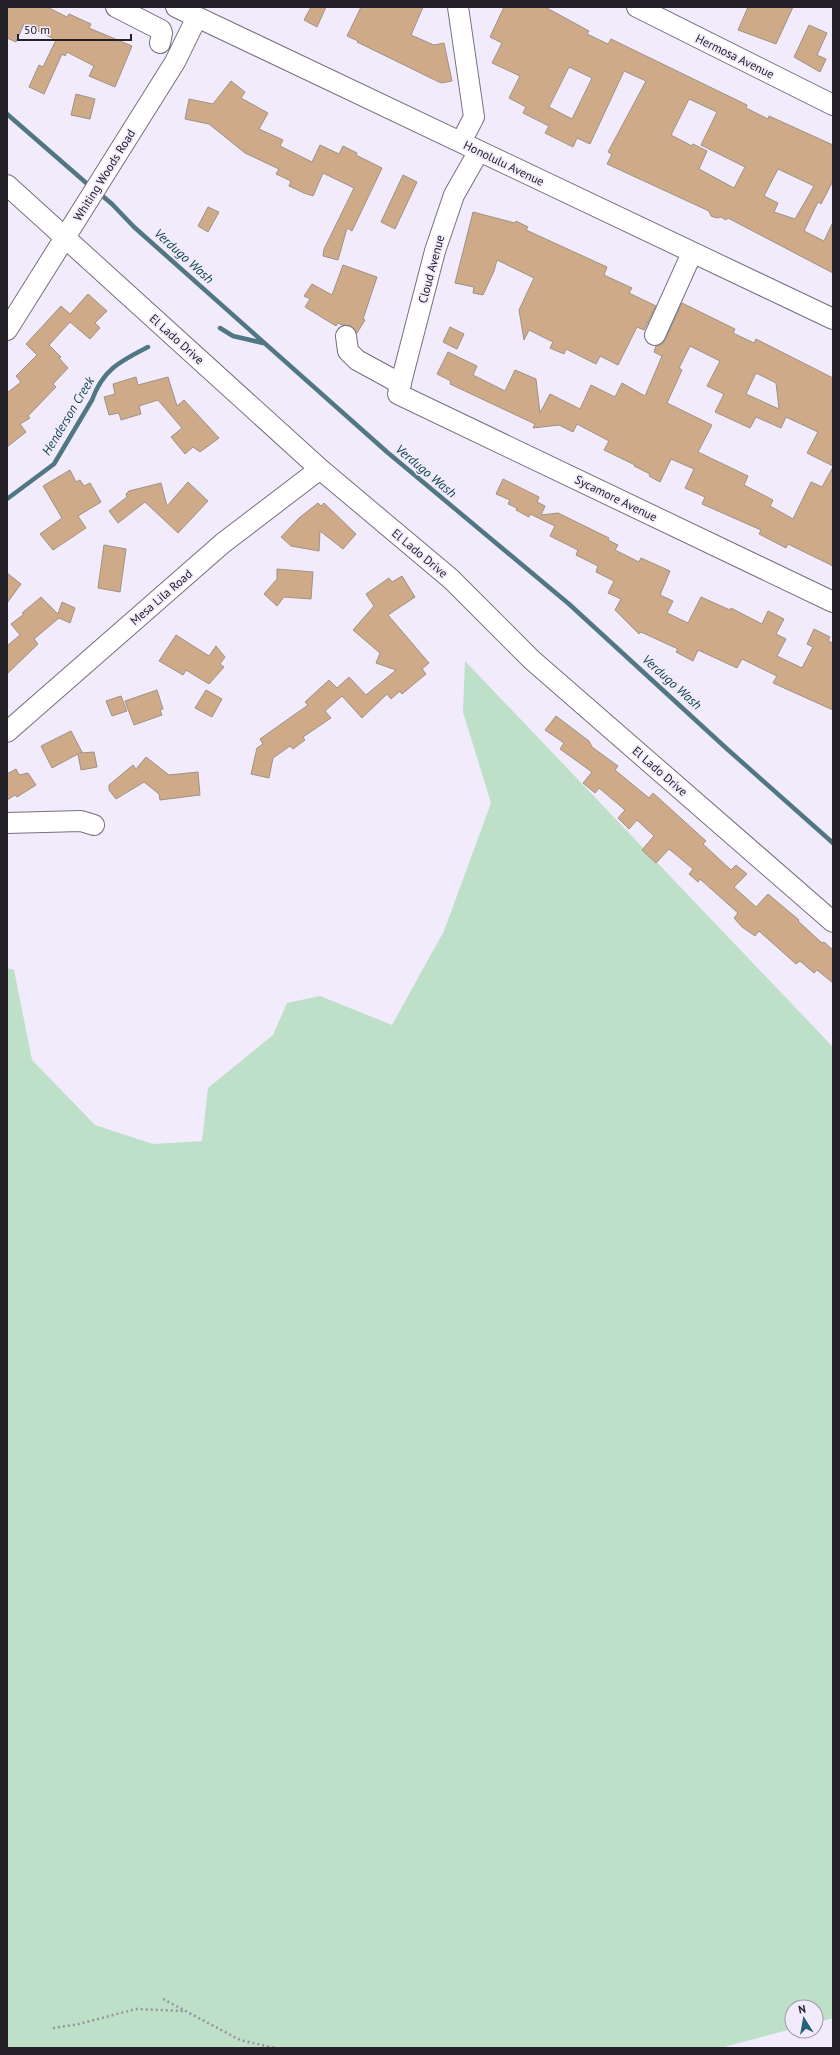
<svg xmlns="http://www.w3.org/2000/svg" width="840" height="2055" viewBox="0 0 840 2055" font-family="'PT Sans',sans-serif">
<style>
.green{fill:#bedfc8}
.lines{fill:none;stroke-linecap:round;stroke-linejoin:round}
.stream{stroke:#507783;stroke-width:4.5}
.building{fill:#ceaa88;stroke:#9f9286;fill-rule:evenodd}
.minor-casing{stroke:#756f7e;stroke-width:22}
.path{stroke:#97939f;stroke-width:2.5;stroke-dasharray:2 3;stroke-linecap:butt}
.minor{stroke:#fff;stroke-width:20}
.labels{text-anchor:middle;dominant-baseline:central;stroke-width:3.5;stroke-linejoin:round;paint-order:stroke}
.street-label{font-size:12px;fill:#232127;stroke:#f2ebfc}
.water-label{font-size:13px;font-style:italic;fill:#093f4a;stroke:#f2ebfc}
</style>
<rect width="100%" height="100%" fill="#f2ebfc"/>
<path class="green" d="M465,661L833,1047V2018L816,2023V2007H792V2029L720,2048H7V968L14,970L32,1060L95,1125L153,1144L202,1141L208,1088L273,1035L287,1003L320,996L392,1025L444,931L491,803L463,712Z"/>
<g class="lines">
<path class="stream" d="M7,114L92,188
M99,193L112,204L134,227L387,452L569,604L726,748L833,843
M220,328L233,336L263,343
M7,499L54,464L92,400C103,369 121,361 148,347"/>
</g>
<path class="building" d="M7,7H47L67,17L69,14L91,24L89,28L132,46L115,87L89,76L94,66L67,52L65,56L62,54L44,94L29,87L39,65L43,67L56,40L24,24L16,42L7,38Z
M311,7H326L317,27L304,20Z
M361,7H423L411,35L434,45L444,43L452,81L441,83L357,42L358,41L347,36Z
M504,7H545L589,31L587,34L608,44L611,39L747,105L746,108L768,119L769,116L833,145V181L821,204L818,202L804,231L824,241L833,222V273L728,218L726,220L721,217L717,218L711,216L709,211L607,164L612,154L608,152L646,81L624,71L590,144L577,138L573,147L545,133L549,126L523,113L526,107L509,98L520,76L492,63L502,43L490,37ZM569,67L592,78L572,119L549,107ZM689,99L717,112L701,145L745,167L734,188L699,169L707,151L693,144L692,146L671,135ZM778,169L814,186L795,219L774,212L778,203L764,196Z
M748,7H793L776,44L738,30Z
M809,25L827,33L817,55L826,59L820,72L794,57Z
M231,81L245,92L241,98L268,113L259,129L283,140L280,146L312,162L320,145L339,154L343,146L357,153L356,155L382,168L352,231L347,228L338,260L323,256L324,249L354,188L323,173L313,196L304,193L289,186L291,181L276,174L279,169L245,153L209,124L185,119L189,99L213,104Z
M76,94L95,99L90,119L71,115Z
M403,175L417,182L395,229L381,222Z
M208,207L219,212L208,232L198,226Z
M473,212L515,223L516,221L528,227L526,230L607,267L604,275L632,288L629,293L656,306L644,330L637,327L618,365L600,356L596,364L566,349L564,354L550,348L553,342L529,330L524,340L519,310L534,278L497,260L494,271L483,295L473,293L474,287L455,283Z
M343,265L377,277L363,319L365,320L357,333L351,326L342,325L338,323L336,326L305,307L310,299L304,296L312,284L332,295Z
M88,294L107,311L95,323L100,328L90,339L70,322L49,345L61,357L59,358L68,368L53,384L56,387L28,416L30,418L20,424L26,432L7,447V393L21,382L16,376L37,355L26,344L61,306L70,314Z
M682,303L735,329L733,333L754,343L756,339L833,378V466L807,453L818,432L786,417L781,428L756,417L750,428L715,412L724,394L707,386L720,361L690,346L679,368L682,370L667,403L712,425L698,452L748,476L744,485L773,500L770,506L793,519L811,482L822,487L833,467V566L788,544L786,548L759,534L761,530L702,504L705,497L685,488L694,469L671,459L660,482L649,476L650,474L634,466L635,465L604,450L609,441L577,424L573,432L559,425L533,428L535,424L450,384L451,381L437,374L448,352L477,366L473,375L505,391L515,370L536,379L540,413L550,394L580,409L591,385L615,397L622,383L645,396L662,356L654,352L656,346L662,344L665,340ZM756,373L776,383L779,409L746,394Z
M450,327L464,334L457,349L443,342Z
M136,377L138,385L168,377L177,406L184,400L219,438L200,452L193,447L185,454L171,437L182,428L158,400L139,406L141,414L121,420L119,413L109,415L104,397L115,394L113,384Z
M70,470L76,482L80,480L84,486L90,483L101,502L78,516L86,528L53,550L40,534L62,518L43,486Z
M503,479L539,497L537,502L545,506L541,515L558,513L609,538L608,540L618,545L615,550L639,562L641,558L670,571L660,595L673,601L667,613L688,623L701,597L730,610L731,608L762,624L768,611L784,619L776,634L786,639L777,656L802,668L813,647L807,644L814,629L830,637L828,641L833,643V710L773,683L777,676L742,659L737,668L698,650L693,661L676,652L678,649L641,632L639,634L615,610L621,599L608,593L614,581L596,572L598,566L576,555L578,550L550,536L555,526L530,514L529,517L516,510L517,508L508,504L510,500L496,494Z
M188,482L208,501L178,533L145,502L118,523L109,511L127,497L126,494L129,491L161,483L167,506Z
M318,503L321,506L324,503L356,534L343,549L320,531L319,551L291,546L281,537L299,518Z
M104,545L126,549L120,592L98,588Z
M277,569L313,572L311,599L284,597L277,606L264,594L277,579Z
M7,573L21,584L7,603Z
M402,576L415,597L388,615L429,663L422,669L426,674L402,694L400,691L391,699L387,694L362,718L342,696L325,711L331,718L303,737L305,740L293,749L290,746L273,758L269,778L251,774L257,748L263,744L260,739L308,705L305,702L329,680L337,688L349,677L366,695L396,670L376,663L380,653L353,630L374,606L366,594L389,578L392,582Z
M41,597L58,614L62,602L75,608L70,623L59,618L34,639L38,644L7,674V646L20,635L11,624L24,614L22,613Z
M176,635L209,656L216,646L225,657L220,664L224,667L209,684L186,670L183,675L159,661Z
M157,690L163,709L160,710L162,715L134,725L125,701Z
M206,690L222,699L212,717L195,708Z
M121,696L127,711L112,716L106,701Z
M556,716L589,741L592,747L618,766L615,770L649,798L653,793L706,841L703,844L731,870L736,865L747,874L734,887L756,907L768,894L799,920L798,921L822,943L824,942L833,950V983L817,970L814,973L800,961L796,964L759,931L755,936L742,927L734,918L738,913L700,879L698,882L689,874L693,869L669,849L656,863L642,850L654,836L637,820L629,829L618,818L625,810L599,788L595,793L583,783L592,772L560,749L564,743L545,730Z
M71,731L82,752L80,753L94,752L97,767L81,770L78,754L52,768L41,746Z
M146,757L169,775L198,772L200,795L160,800L159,794L144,782L116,799L109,790V785L133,765L136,769Z
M16,769L19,775L28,773L36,785L17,797L15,795L7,800V774Z"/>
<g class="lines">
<defs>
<path id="minor" d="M116,7L161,30L162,33L160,43
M176,7L833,319
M458,7L474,117L461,142
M637,7L833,105
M479,151L454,195L435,251L398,394L833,602
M7,185L320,469L451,579L532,660L833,922
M7,330L175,62L197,17
M655,335L692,253
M346,336L348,351L357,360L401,384
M7,732L223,543L320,469
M7,823L81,821L94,825"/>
</defs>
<use href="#minor" class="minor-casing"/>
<path class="path" d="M163,1999L240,2040L275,2048
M53,2028L79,2024L136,2009L184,2011"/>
<use href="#minor" class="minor"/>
</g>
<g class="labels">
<g class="street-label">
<text transform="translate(735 56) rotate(26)">Hermosa Avenue</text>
<text transform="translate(504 163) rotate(26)">Honolulu Avenue</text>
<text transform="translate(104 175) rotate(-58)">Whiting Woods Road</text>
<text transform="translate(431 269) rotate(-75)">Cloud Avenue</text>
<text transform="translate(177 339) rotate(42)">El Lado Drive</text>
<text transform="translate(616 498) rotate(26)">Sycamore Avenue</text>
<text transform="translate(420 553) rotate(40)">El Lado Drive</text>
<text transform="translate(161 597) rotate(-41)">Mesa Lila Road</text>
<text transform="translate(660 771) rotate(41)">El Lado Drive</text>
</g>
<g class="water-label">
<text transform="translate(184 256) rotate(42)">Verdugo Wash</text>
<text transform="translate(68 416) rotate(-59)">Henderson Creek</text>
<text transform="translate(426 471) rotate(40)">Verdugo Wash</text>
<text transform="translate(672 682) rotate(42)">Verdugo Wash</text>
</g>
</g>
<rect width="840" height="2055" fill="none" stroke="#232127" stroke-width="16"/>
<g transform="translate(804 2019) rotate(349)"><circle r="19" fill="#f2ebfc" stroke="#9f9aa7"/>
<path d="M0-3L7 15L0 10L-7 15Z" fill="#246279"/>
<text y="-6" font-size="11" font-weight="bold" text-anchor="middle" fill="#232127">N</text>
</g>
<path d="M18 34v6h113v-6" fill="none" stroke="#232127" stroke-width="2"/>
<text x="24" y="34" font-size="12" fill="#232127" stroke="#f2ebfc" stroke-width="3" paint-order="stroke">50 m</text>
</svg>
